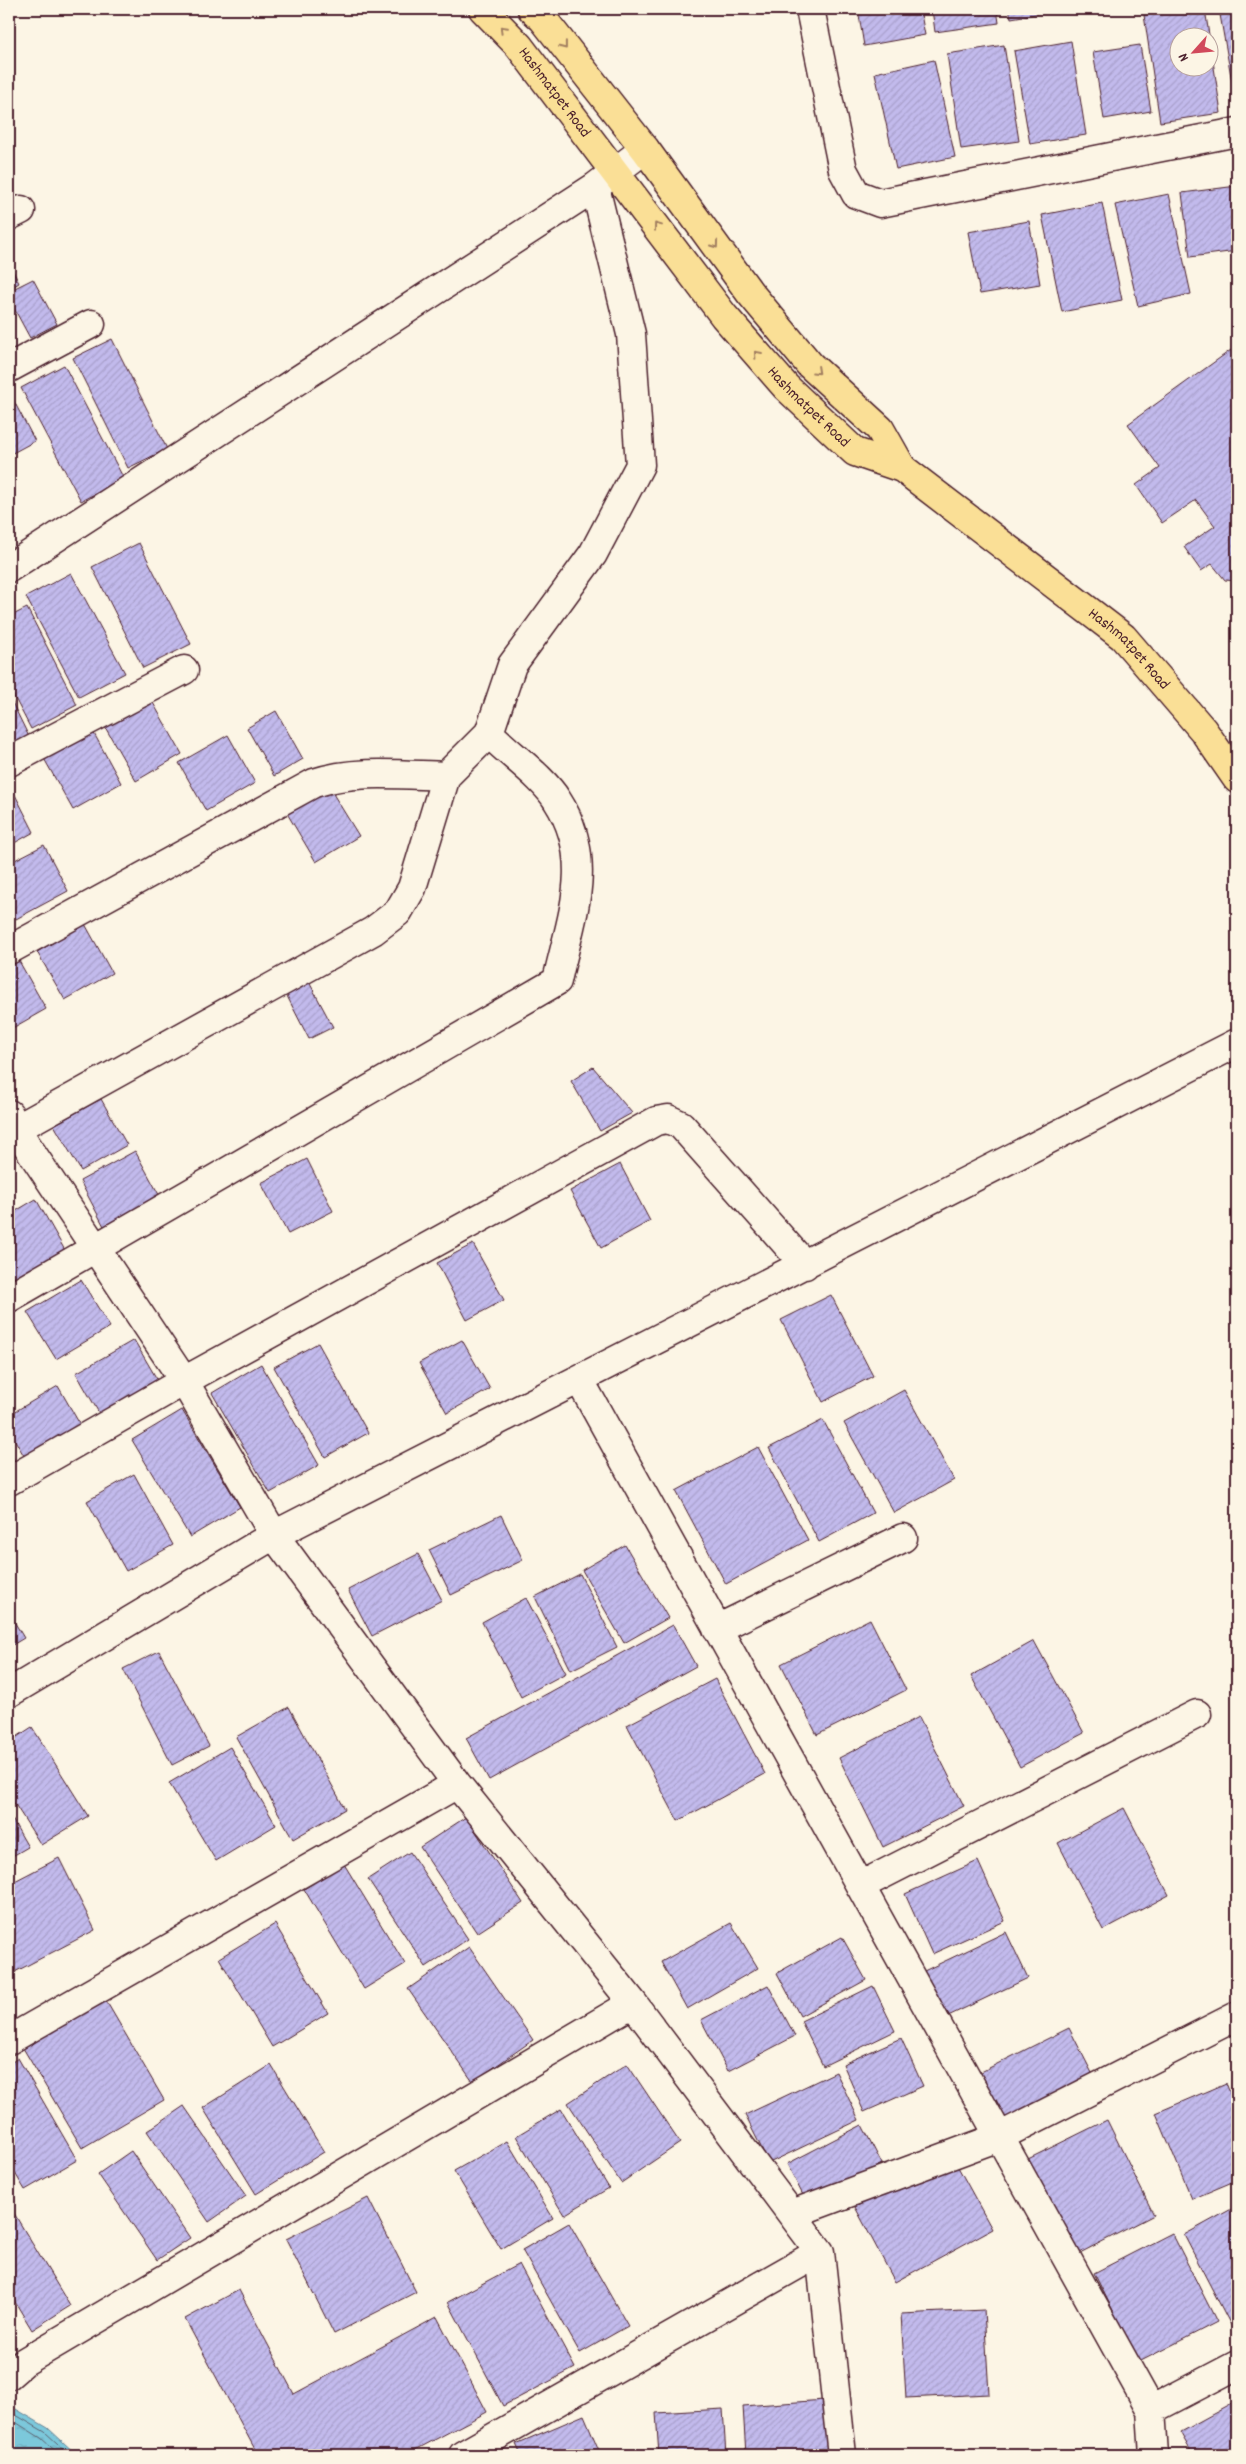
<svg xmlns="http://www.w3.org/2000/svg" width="1246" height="2464" viewBox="0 0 1246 2464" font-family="Dekko,sans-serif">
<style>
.water{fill:url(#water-ripples);stroke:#688495}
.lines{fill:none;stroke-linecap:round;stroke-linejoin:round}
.shore{stroke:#5e6371;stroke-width:1}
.building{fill:url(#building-hatch);stroke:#4a1f2b;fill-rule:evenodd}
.minor-casing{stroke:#4a1f2b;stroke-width:31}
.major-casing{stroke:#4a1f2b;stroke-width:31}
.minor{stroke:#fcf5e5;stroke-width:28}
.major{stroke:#fadf96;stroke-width:28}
.oneway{stroke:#a27f60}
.labels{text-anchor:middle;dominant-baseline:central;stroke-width:4;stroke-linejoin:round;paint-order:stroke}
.street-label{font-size:16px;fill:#4a1f2b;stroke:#fcf5e5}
</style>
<defs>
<pattern id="water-ripples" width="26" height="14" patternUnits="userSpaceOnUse" patternTransform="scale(1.25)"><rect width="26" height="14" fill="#7cc8db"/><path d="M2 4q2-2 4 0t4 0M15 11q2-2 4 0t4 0" fill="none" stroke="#6dabbc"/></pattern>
<pattern id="building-hatch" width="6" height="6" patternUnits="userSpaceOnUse" patternTransform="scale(1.25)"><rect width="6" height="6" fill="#c2baec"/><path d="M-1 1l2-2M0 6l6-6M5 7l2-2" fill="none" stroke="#a89fcb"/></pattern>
</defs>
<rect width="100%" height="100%" fill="#fcf5e5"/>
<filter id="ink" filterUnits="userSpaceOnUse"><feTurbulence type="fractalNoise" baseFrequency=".02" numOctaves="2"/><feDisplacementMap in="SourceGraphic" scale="10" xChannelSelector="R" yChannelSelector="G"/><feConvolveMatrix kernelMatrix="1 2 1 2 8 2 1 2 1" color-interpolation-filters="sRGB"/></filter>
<g filter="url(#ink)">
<path class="water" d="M9,2405L48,2428L77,2455H9Z"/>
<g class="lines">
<path class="shore" d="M9,2411L45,2432L70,2455
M9,2418L41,2438L60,2455"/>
</g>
<path class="building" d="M858,9H920L925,35L864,46Z
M932,9H997L999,23L935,32Z
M1009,9H1066L1011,18Z
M1185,9H1205L1221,113L1160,122L1144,15ZM1178,38H1208V68H1178Z
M1219,9H1237V110Z
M1071,41L1086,135L1030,144L1014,51Z
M1004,45L1019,141L961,149L947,54Z
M1140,45L1151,111L1104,119L1093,52Z
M934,60L955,157L896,169L875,73Z
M1237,186V251L1190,257L1182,193Z
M1169,194L1191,294L1138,306L1115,205Z
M1102,203L1122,300L1062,312L1042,215Z
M1029,221L1040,284L980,294L968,232Z
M9,263L19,283L9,289Z
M33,279L57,324L30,338L9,299V291Z
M112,339L167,449L128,468L73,358Z
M1231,350L1237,359V397L1235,398L1237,402V581L1225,580L1212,564L1201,571L1184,547L1215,526L1196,500L1162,523L1136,485L1160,468L1128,424Z
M64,365L124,479L81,501L21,388Z
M9,392L35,441L9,455Z
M139,543L191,644L143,668L92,567Z
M71,573L125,673L79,697L26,597Z
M27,608L77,705L31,729L9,687V617Z
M148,694L182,754L136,781L101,720Z
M9,696L31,741L9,752Z
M276,711L303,759L274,776L247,728Z
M91,728L121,783L73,810L42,755Z
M228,735L255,783L206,811L179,763Z
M9,783L34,832L9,846Z
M327,784L359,836L316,862L285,810Z
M44,845L68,891L16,919L9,905V863Z
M85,924L112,973L65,1000L37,952Z
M19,961L46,1009L9,1030V966Z
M309,982L333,1027L309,1039L286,994Z
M593,1067L632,1113L600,1131L571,1081Z
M101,1099L127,1145L81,1171L54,1125Z
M135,1151L163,1202L107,1232L80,1181Z
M307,1159L333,1211L288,1234L261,1183Z
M620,1164L650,1221L601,1248L570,1191Z
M36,1199L67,1254L15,1284L9,1273V1215Z
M473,1244L504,1300L467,1320L437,1263Z
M81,1280L110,1327L56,1359L27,1312Z
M831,1295L873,1376L823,1402L781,1320Z
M134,1340L161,1386L103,1420L76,1373Z
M462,1340L490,1389L447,1413L419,1363Z
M318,1343L368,1433L325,1457L274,1367Z
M261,1364L319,1465L270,1493L212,1393Z
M58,1386L82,1428L27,1461L9,1430V1415Z
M904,1390L954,1480L894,1513L844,1423Z
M182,1410L240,1507L190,1537L132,1440Z
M823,1420L873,1513L819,1542L769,1448Z
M758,1447L808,1540L726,1584L676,1491Z
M9,1450L17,1465L9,1470Z
M134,1474L173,1545L126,1571L87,1501Z
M501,1515L523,1560L451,1595L429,1550Z
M625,1545L668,1618L624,1643L582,1570Z
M418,1554L442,1600L372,1636L348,1590Z
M580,1574L617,1647L571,1670L535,1597Z
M526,1598L566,1673L521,1697L482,1622Z
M9,1613L24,1638L9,1647Z
M870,1619L906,1690L817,1735L781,1664Z
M673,1625L696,1666L489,1780L466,1738Z
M1034,1641L1084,1733L1020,1767L971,1676Z
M159,1651L209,1746L172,1765L123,1669Z
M715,1679L765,1774L678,1821L627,1725Z
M289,1707L345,1809L293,1839L236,1737Z
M919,1717L964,1806L883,1847L839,1758Z
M32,1727L88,1816L41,1845L9,1795V1742Z
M230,1747L276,1825L216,1861L169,1783Z
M1124,1808L1169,1895L1103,1930L1058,1843Z
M9,1814L28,1847L9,1858Z
M466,1817L523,1903L477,1933L420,1847Z
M410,1852L468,1939L426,1967L368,1879Z
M59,1858L95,1930L9,1975V1884Z
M978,1861L1005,1921L932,1954L905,1894Z
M344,1864L405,1964L364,1989L304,1889Z
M731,1923L758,1968L687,2009L661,1962Z
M275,1924L328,2013L272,2047L219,1958Z
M1006,1932L1028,1978L946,2017L924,1971Z
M842,1937L866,1980L800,2016L777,1973Z
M469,1947L533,2040L473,2082L408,1989Z
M768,1985L795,2036L728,2071L701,2020Z
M873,1986L895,2031L823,2066L801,2021Z
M105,1999L164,2100L82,2148L23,2048Z
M1069,2028L1095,2079L1001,2126L975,2075Z
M901,2038L923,2086L864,2112L843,2064Z
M18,2058L77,2160L25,2190L9,2163V2064Z
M627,2064L680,2143L621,2183L568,2103Z
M271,2065L324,2152L256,2194L203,2108Z
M836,2072L859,2120L769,2163L745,2115Z
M1226,2083L1237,2111V2180L1192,2199L1156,2113Z
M184,2106L246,2196L209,2222L147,2131Z
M561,2109L609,2188L564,2215L516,2136Z
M1107,2120L1154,2215L1076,2255L1028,2159Z
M862,2125L882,2164L807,2203L787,2164Z
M507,2141L553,2218L501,2249L454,2171Z
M131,2151L190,2238L157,2260L98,2174Z
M952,2156L992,2229L895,2282L855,2207Z
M368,2198L416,2292L334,2334L286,2239Z
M1237,2206V2337L1184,2235Z
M12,2210L70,2306L32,2330L9,2292V2213Z
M569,2223L628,2326L580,2353L522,2250Z
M1172,2233L1217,2322L1139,2362L1094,2273Z
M519,2264L575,2368L503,2406L448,2302Z
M239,2290L294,2394L437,2317L487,2412L406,2455H258L185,2319Z
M984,2310L989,2394L906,2398L901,2314Z
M824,2400L828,2455H746L743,2406Z
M1237,2401V2455H1193L1180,2432Z
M723,2409L726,2455H659L656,2413Z
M584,2415L601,2455H521L516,2444Z"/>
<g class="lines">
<defs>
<path id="minor" d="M810,9L843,170L856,194L880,203L1237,132
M9,216L21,210
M9,368L91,324
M9,568L595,187L645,149
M9,762L184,670
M9,950L314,783C355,769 404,775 446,776
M9,1114L16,1129L184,1381L274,1535L457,1784L633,2003L820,2252L842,2455
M9,1133L373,931L398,912L412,888L446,776L489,733
M9,1298L557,981C571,917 596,860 557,800C544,778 508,753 489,733L512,665L593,554L640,465L631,334L595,187
M579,1379L1151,2410L1154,2455
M9,1481L184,1381L656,1121L668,1119L681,1125L805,1265
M717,1629L903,1538
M9,1693L274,1535L1237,1043
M860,1886L1197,1714
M9,2040L457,1784
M792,2214L999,2137L1237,2016
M9,2375L24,2362L633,2003
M1151,2410L1237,2365
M463,2455L820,2252"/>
<g id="major">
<path id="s1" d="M483,9L519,46L724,316L786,387L855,452L902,468L1123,637L1203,730L1237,779"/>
<path d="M532,9L543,19L645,149L750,293L810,365L880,429L902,468"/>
</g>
</defs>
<use href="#minor" class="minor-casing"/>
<use href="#major" class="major-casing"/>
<use href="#minor" class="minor"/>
<use href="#major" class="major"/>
</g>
<defs><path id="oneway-chevron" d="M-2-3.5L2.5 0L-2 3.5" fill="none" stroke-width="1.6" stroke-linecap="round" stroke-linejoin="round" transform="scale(1.25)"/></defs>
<g class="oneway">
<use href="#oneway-chevron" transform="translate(503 29) rotate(-134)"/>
<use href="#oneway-chevron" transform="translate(564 46) rotate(52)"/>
<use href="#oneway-chevron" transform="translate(657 226) rotate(-127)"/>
<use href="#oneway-chevron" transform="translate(715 245) rotate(54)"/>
<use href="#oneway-chevron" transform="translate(757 354) rotate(-131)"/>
<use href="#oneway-chevron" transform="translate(817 371) rotate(43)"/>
</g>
</g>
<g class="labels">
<g class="street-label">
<text stroke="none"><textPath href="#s1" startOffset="110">Hashmatpet Road</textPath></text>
<text stroke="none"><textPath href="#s1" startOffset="515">Hashmatpet Road</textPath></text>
<text stroke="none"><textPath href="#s1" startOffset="920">Hashmatpet Road</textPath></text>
</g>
</g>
<rect width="1246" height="2464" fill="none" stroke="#fcf5e5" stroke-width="30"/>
<rect x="15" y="15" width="1216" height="2434" fill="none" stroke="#4a1f2b" stroke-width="2" filter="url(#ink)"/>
<g transform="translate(1194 52) rotate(243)"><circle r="24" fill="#fcf5e5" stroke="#b59f9b"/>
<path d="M0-4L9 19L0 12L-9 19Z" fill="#d1495b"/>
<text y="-8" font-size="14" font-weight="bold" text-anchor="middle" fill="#4a1f2b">N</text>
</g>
</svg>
